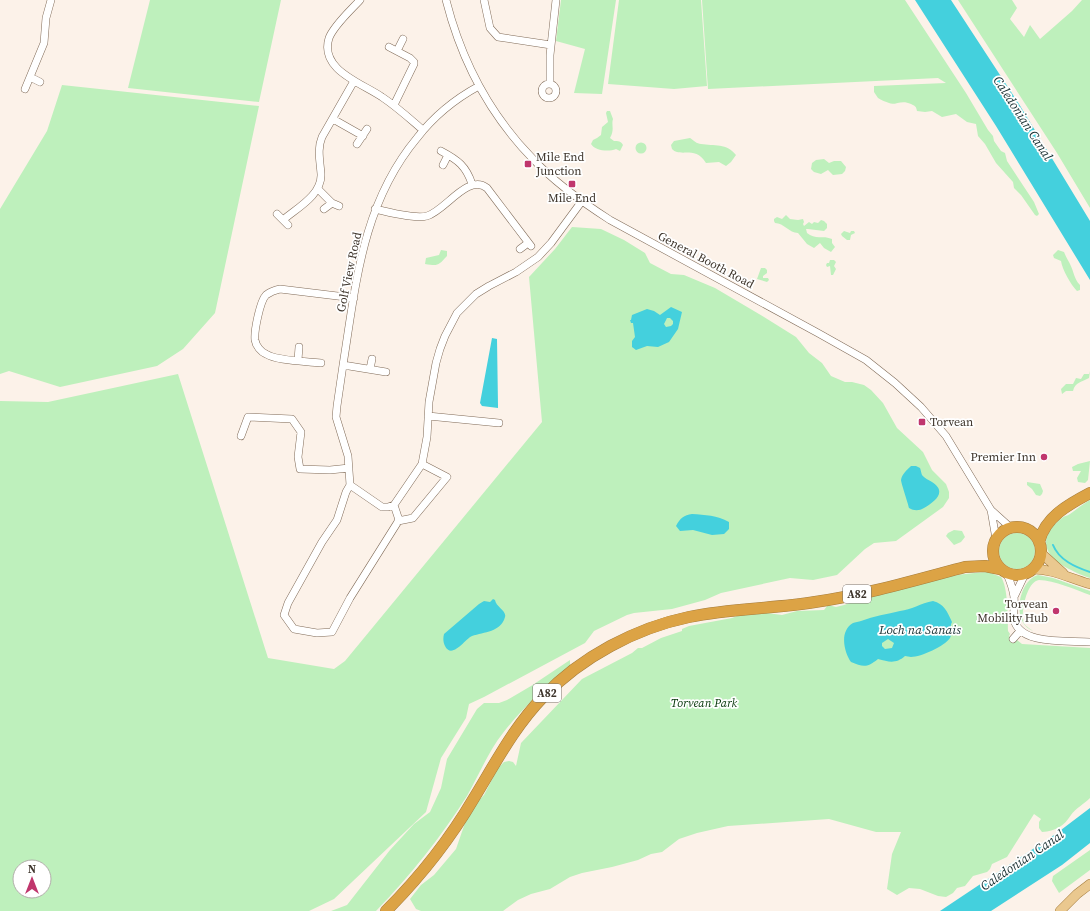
<svg xmlns="http://www.w3.org/2000/svg" width="1090" height="911" viewBox="0 0 1090 911" font-family="'Source Serif 4',serif">
<style>
.green{fill:#bef0bc;fill-rule:evenodd}
.water{fill:#44d0dd;fill-rule:evenodd}
.lines{fill:none;stroke-linecap:round;stroke-linejoin:round}
.stream{stroke:#44d0dd;stroke-width:2}
.minor-casing{stroke:#806b58;stroke-width:8}
.major-casing{stroke:#a57d3d;stroke-width:10}
.highway-casing{stroke:#a57d3d;stroke-width:12}
.minor{stroke:#fff;stroke-width:7}
.major{stroke:#eac88f;stroke-width:9}
.highway{stroke:#dca345;stroke-width:11}
.poi-dot{fill:#c0366d;stroke:#fff;stroke-width:1.5}
.labels{text-anchor:middle;dominant-baseline:central;stroke-width:3.5;stroke-linejoin:round;paint-order:stroke}
.shield{fill:#fff;stroke:#79726c;stroke-width:1}
.shield-label{font-size:11px;font-weight:bold;fill:#3f362d}
.poi-label{font-size:12px;fill:#3f362d;stroke:#fff;text-anchor:start}
.street-label{font-size:12px;fill:#3f362d;stroke:#fff}
.park-label{font-size:12px;font-style:italic;fill:#023406;stroke:#fff}
.water-label{font-size:13px;font-style:italic;fill:#172e30;stroke:#fff}
</style>
<rect width="100%" height="100%" fill="#fcf2e9"/>
<path class="green" d="M150,0H281L259,102L128,88Z
M561,0H616L602,94L574,93L585,49L556,41Z
M619,0H701L707,86L674,89L608,84Z
M702,0H905L966,93L988,130L993,136L994,141L1001,151L1005,153L1007,161L1034,202L1039,214L1037,216L1035,215L1021,195L1014,188L1013,182L996,163L985,144L978,136L976,124L967,122L956,114L942,117L932,111L925,112L917,111C916,106 915,106 911,104C901,99 895,106 889,103C886,102 881,100 878,98L874,92V86L946,83L938,78L708,89Z
M958,0H1012L1017,8L1010,19L1024,37L1030,25L1040,39L1072,11L1082,0H1090V208L1057,153Z
M62,85L259,106L215,313L183,349L157,366L60,387L9,371L0,374V209L47,131Z
M607,111H610L613,119C611,125 615,129 610,138L614,141C618,141 621,141 623,145L620,151L616,149C609,152 595,151 591,144L593,140L597,138L601,135L602,127L608,122L606,113Z
M690,138C693,140 697,144 701,144C714,146 727,143 736,155L731,162L726,166L719,162L706,163C695,145 680,158 672,149L671,145L674,141Z
M635.5 148a5.5 5.5 0 1 1 11 0a5.5 5.5 0 1 1-11 0Z
M824,159L829,163L834,161H841L846,167L845,171L842,174L833,175L828,170L821,174L814,172L811,169L812,163L816,160Z
M786,215L790,219L798,220L803,219L804,222L803,224L804,226L809,222L812,224L814,222L818,223L821,220L824,221L827,224V228L824,231L808,229H806L807,233C815,240 823,235 832,239V243L835,247L831,252L824,248L820,243L814,248L807,244L798,233C789,233 784,223 775,223L774,221V219L777,217L782,219Z
M572,227L601,229L624,240L645,253L650,263L671,274L684,275L715,288L759,314L796,337L809,353L822,363L831,376L845,382H852L864,385L871,390L883,403L897,428L923,452L932,470L946,484L949,492V498L943,507L896,541L874,543L865,549L837,575L813,580L790,578L721,593L705,600L672,609L634,613L627,615L594,631L585,643L484,697L469,704L466,718L441,758L426,812L334,899L309,911H0V401L48,402L178,374L268,658L334,669L345,661L542,422L529,277L555,249ZM20,867H44V891H20Z
M844,231L850,233L851,231H854L855,233L851,235L850,240H847L842,236L841,234Z
M441,250L447,251V256C438,266 438,266 425,264L426,258L439,255Z
M1058,250L1064,252C1066,257 1068,260 1070,264C1074,272 1074,279 1080,285V290L1077,291C1071,285 1062,269 1061,261L1054,258L1053,255Z
M830,260H834L836,262L834,266L836,269L833,275H831L830,266L827,267L826,265L827,263H829Z
M761,268H765L767,270V273L763,276V278H768L769,280L767,282L757,279Z
M1090,371L1089,378C1082,382 1075,382 1073,391H1066L1062,394L1061,389L1066,384H1073L1076,378L1081,379L1084,374H1089Z
M1090,461L1088,480L1085,483L1078,482L1077,478L1081,471H1073L1072,467L1078,464Z
M1027,482L1040,484L1043,491L1042,494L1040,496L1036,495L1032,489L1027,485Z
M1090,500V578C1062,568 1024,548 1062,518C1064,516 1067,516 1070,514C1077,509 1083,504 1090,500Z
M954,530L962,531L965,537L961,542L954,545L946,536L948,533Z
M999 551a18 18 0 1 1 36 0a18 18 0 1 1-36 0Z
M988,572L1001,577C1008,587 1008,618 1008,631L1010,634L1009,636L1013,642L1017,640L1022,644L1090,648V798C1085,803 1075,809 1071,815C1064,826 1056,831 1042,832L1039,828V822L1041,819L1034,814L1007,857L992,864L990,869L987,872L973,876L965,886L957,888L953,893L946,897L938,896L920,889L909,888L897,895L887,889L892,854L901,832H876L829,819L728,826L697,833L679,839L662,852L651,854L638,860L612,867L582,873L570,877L550,889L531,894L518,900L503,911H421L416,909L410,899L421,885L434,875L456,849L465,823L475,804L484,795L498,768L504,762L509,761L513,762L516,766L521,743L582,679L632,653L638,648H642L661,638L682,631V629L689,626L732,618L740,615L767,613L782,615L797,611L824,610L828,605L836,607L844,605C888,591 941,574 988,572Z
M1038,575L1053,578L1090,591V595C1076,590 1054,580 1039,580C1027,581 1020,613 1024,623C1026,627 1031,629 1033,631C1011,623 1018,581 1038,575Z
M570,660V666C546,687 523,707 503,733C488,752 479,775 467,796C441,837 410,876 376,911H331L347,905L390,850L414,824L430,812L441,788L447,759L477,709L484,703H499L507,700L531,686Z
M1090,850V870L1059,893L1052,881L1053,876Z"/>
<path class="water" d="M915,0H951L1019,104L1090,221V280L996,126Z
M671,307L682,312L678,329L669,342L658,347L647,346L636,350L632,347V341L635,337L633,323H631L630,320H631L632,315L647,309L654,311L660,315ZM667,318H670L673,321V324L671,326L666,327L664,324Z
M492,338L497,339L498,406V408L482,406L480,403Z
M911,466H916L920,468C921,470 921,473 922,475C924,478 929,480 932,482C948,492 934,502 924,508C919,511 914,511 909,508C908,503 901,483 901,480C902,474 907,470 911,466Z
M692,514C705,515 717,515 729,522V529L724,534L712,535L693,530L680,531L676,526C680,518 684,515 692,514Z
M493,599L495,600C496,607 507,611 505,617C501,632 484,632 472,636C466,638 452,660 445,646C443,642 443,638 444,634L479,604L484,601L490,602Z
M933,601C944,604 947,611 952,622C949,627 953,633 950,638C945,646 921,657 911,657C909,657 907,656 905,656C896,664 889,662 878,659C867,668 863,667 851,662C844,652 839,631 853,623C855,622 859,622 861,621C874,616 887,614 900,611C911,610 921,603 933,601ZM888,639L894,643L892,648L885,649L882,646V643Z
M1090,808V843L1062,865L991,911H940L1057,833Z"/>
<g class="lines">
<path class="stream" d="M1053,545C1059,560 1075,567 1090,572"/>
<defs>
<path id="minor" d="M360,0C351,10 334,25 329,38C319,70 362,83 382,97C397,107 410,119 423,130
M446,0C461,59 490,115 533,159C555,183 582,202 610,220L818,333L866,360L895,383L921,407L946,436L991,510L1011,528
M484,0L490,28L498,37L551,45
M389,47L410,58L414,62V64L394,105
M397,51L403,39
M30,77L40,82
M550,84V55L556,0
M542 91a7 7 0 1 1 14 0a7 7 0 1 1-14 0Z
M25,89L44,43L46,18L51,0
M333,119L363,136
M357,144L367,129
M441,151C458,160 466,166 472,184
M443,165L448,155
M318,189L332,203L324,209
M332,203L339,206
M375,209C387,212 416,219 427,216C445,211 468,173 487,188L531,246
M277,214L288,225
M283,220C297,208 322,195 321,174C320,160 317,149 322,137L354,81
M520,249L528,243
M298,360L299,347
M321,363C306,361 277,361 266,354C261,352 256,346 255,340C254,331 260,301 266,295C270,292 274,290 280,289L354,298
M343,365L337,406L336,417L348,456L350,485L382,507H388L394,505L422,464L427,437L429,402L436,363L440,349L445,336L457,313L476,294L489,286L516,272L538,257L551,243L582,201
M370,369L372,359
M386,372L343,365C356,284 362,204 417,138C434,116 455,99 479,86
M428,416L499,423
M241,436L248,417L292,419L301,432L298,457L300,469L330,470L349,468
M350,485L346,492L337,520L322,542L288,603L284,615L294,629L317,633L332,632L350,598L399,520L394,505
M991,510L996,539
M398,521L413,518L447,477L422,464
M1007,574C1010,581 1013,589 1014,597C1015,604 1013,612 1014,619C1019,646 1069,640 1090,642
M1014,597L1025,574
M1013,639L1020,631"/>
<path id="major" d="M1041,553L1063,573
M1033,569C1054,569 1071,579 1090,584
M1060,911L1077,894L1090,884"/>
<path id="highway" d="M993 551a24 24 0 1 1 48 0a24 24 0 1 1-48 0Z
M1039,542C1045,517 1069,504 1090,493
M386,911C420,877 450,839 474,798C496,762 514,727 543,697C581,657 636,628 689,617C731,608 773,609 815,602C865,595 916,580 965,567L985,566L1000,569"/>
</defs>
<use href="#minor" class="minor-casing"/>
<use href="#major" class="major-casing"/>
<use href="#highway" class="highway-casing"/>
<use href="#minor" class="minor"/>
<use href="#major" class="major"/>
<use href="#highway" class="highway"/>
</g>
<g class="poi-dot">
<rect x="524" y="160" width="8" height="8" rx="2"/>
<rect x="568" y="180" width="8" height="8" rx="2"/>
<rect x="918" y="418" width="8" height="8" rx="2"/>
<circle cx="1044" cy="457" r="4"/>
<circle cx="1056" cy="611" r="4"/>
</g>
<g class="labels">
<g class="shield">
<rect x="843" y="585" width="28" height="18" rx="3"/>
<rect x="533" y="684" width="28" height="18" rx="3"/>
</g>
<g class="shield-label">
<text x="857" y="594">A82</text>
<text x="547" y="693">A82</text>
</g>
<g class="poi-label">
<text x="536" y="157">Mile End<tspan x="536" dy="14">Junction</tspan></text>
<text x="572" y="198" text-anchor="middle">Mile End</text>
<text x="930" y="422">Torvean</text>
<text x="1036" y="457" text-anchor="end">Premier Inn</text>
<text x="1048" y="604" text-anchor="end">Torvean<tspan x="1048" dy="14">Mobility Hub</tspan></text>
</g>
<g class="street-label">
<text transform="translate(706 260) rotate(28)">General Booth Road</text>
<text transform="translate(349 272) rotate(-78)">Golf View Road</text>
</g>
<g class="park-label">
<text x="704" y="703">Torvean Park</text>
</g>
<g class="water-label">
<text transform="translate(1023 118) rotate(57)">Caledonian Canal</text>
<text x="920" y="629">Loch na Sanais</text>
<text transform="translate(1022 860) rotate(-34)">Caledonian Canal</text>
</g>
</g>
<g transform="translate(32 879)"><circle r="19" fill="#ffffff" stroke="#b2afab"/>
<path d="M0-3L7 15L0 10L-7 15Z" fill="#c0366d"/>
<text y="-6" font-size="11" font-weight="bold" text-anchor="middle" fill="#3f362d">N</text>
</g>
</svg>
